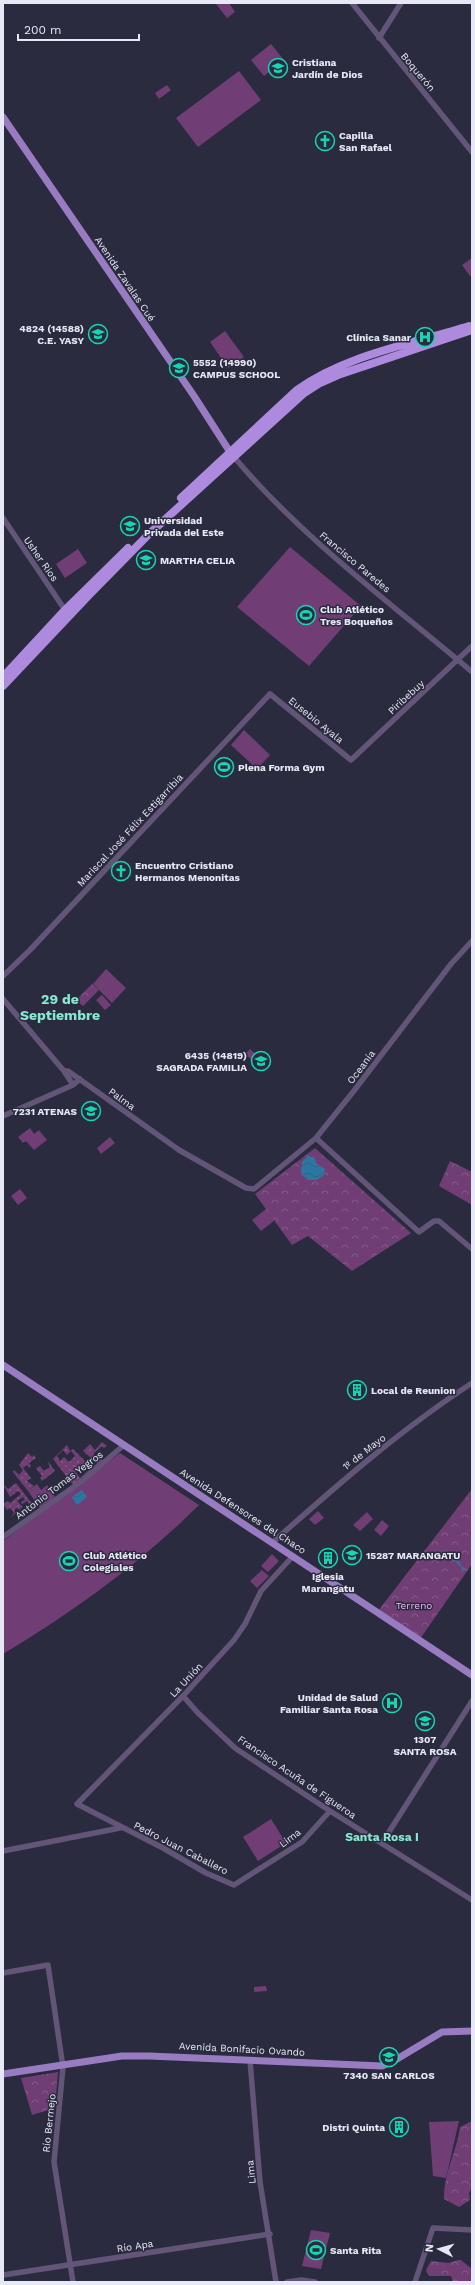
<svg xmlns="http://www.w3.org/2000/svg" width="475" height="2285" viewBox="0 0 475 2285" font-family="'Work Sans',sans-serif">
<style>
.grass{fill:#703e75}
.forest{fill:url(#forest-crowns)}
.garden{fill:url(#garden-dots);fill-rule:evenodd}
.water{fill:url(#water-waves)}
.lines{fill:none;stroke-linecap:round;stroke-linejoin:round}
.minor{stroke:#635578;stroke-width:5.5}
.major{stroke:#997bc2;stroke-width:7}
.highway{stroke:#ae8adf;stroke-width:8}
.labels{text-anchor:middle;dominant-baseline:central;stroke-width:3;stroke-linejoin:round;paint-order:stroke}
.poi-label{font-size:10px;font-weight:bold;fill:#e7e8f5;stroke:#2a2b3e;text-anchor:start}
.street-label{font-size:10px;fill:#e7e8f5;stroke:#2a2b3e}
.park-label{font-size:10px;fill:#f0bcf4;stroke:#2a2b3e}
.quarter-label{font-size:12px;font-weight:bold;fill:#86e8cf;stroke:#2a2b3e}
.district-label{font-size:14px;font-weight:bold;fill:#86e8cf;stroke:#2a2b3e}
</style>
<defs>
<pattern id="forest-crowns" width="20" height="18" patternUnits="userSpaceOnUse"><rect width="20" height="18" fill="#703e75"/><path d="M2 6a3 3 0 1 1 6 0M12 15a3 3 0 1 1 6 0" fill="none" stroke="#845a89"/></pattern>
<pattern id="garden-dots" width="8" height="8" patternUnits="userSpaceOnUse"><rect width="8" height="8" fill="#703e75"/><path d="M2 2h.1M6 6h.1" fill="none" stroke="#845a89" stroke-width="1.8" stroke-linecap="round"/></pattern>
<pattern id="water-waves" width="16" height="10" patternUnits="userSpaceOnUse"><rect width="16" height="10" fill="#2b77a4"/><path d="M0 5q4-4 8 0t8 0" fill="none" stroke="#37617c"/></pattern>
</defs>
<rect width="100%" height="100%" fill="#2a2b3e"/>
<path class="grass" d="M217,3H229L235,12L227,18L216,4Z
M271,44L284,60L264,76L251,60Z
M239,71L261,100L198,147L176,118Z
M167,85L171,90L159,99L155,93Z
M472,258V275L470,276L462,265Z
M225,331L244,357L228,368L210,342Z
M290,547L361,606L309,666L237,607Z
M78,549L87,563L65,578L56,564Z
M244,730L270,755L257,769L231,745Z
M106,969L126,988L112,1003L93,984Z
M102,995L111,1005L105,1010L96,1000Z
M250,1049L261,1059L257,1064L245,1054Z
M30,1128L34,1134L39,1130L47,1140L34,1150L26,1141L23,1143L18,1137Z
M110,1137L115,1143L101,1154L97,1148Z
M20,1189L27,1198L18,1205L11,1196Z
M270,1206L279,1217L261,1231L252,1220Z
M120,1453L199,1505C141,1563 73,1612 3,1654V1541Z
M37,1484L41,1490L47,1485L55,1497L40,1508L28,1491Z
M318,1511L324,1518L315,1525L309,1519Z
M367,1512L373,1519L360,1531L353,1525Z
M382,1520L389,1526L381,1536L374,1530Z
M272,1554L279,1561L268,1572L261,1566Z
M262,1570L269,1576L257,1588L250,1581Z
M271,1819L286,1843L258,1861L243,1837Z
M266,1986L267,1991L254,1992V1987Z
M459,2121L446,2178L433,2176L429,2122Z
M311,2230L330,2233L321,2269L302,2266Z"/>
<path class="forest" d="M92,984L99,990L83,1006L76,1000Z
M315,1148L411,1233L352,1271L308,1236L292,1245L255,1194Z
M450,1161L472,1172V1205L439,1186Z
M472,1489V1564L420,1639L378,1611Z
M58,2072L55,2108L32,2115L21,2078Z
M472,2121V2187L469,2193L470,2200L459,2207L444,2199C443,2174 457,2151 460,2127Z
M457,2260H461L472,2269V2282H453L451,2276H429L426,2270L431,2261L449,2263Z"/>
<path class="garden" d="M102,1442L107,1446L104,1448L102,1446L93,1454L98,1460L101,1458L103,1461L73,1485L53,1459L67,1445L70,1451L73,1449L92,1468L97,1463L83,1451L90,1444L95,1450ZM63,1450L67,1455L71,1451L75,1456L69,1462L64,1457L60,1461L57,1456ZM85,1463L90,1469L80,1478L75,1471Z
M28,1453L32,1457L34,1455L36,1458L29,1463L31,1466L29,1468L27,1465L23,1468L31,1478L27,1481L34,1486L28,1491L13,1472L14,1470L19,1475L23,1470L19,1465Z
M47,1460L55,1471L42,1481L40,1478L42,1476L36,1468L40,1466L44,1471L50,1467Z
M16,1483L33,1505L31,1507L27,1501L22,1504L21,1503L25,1499L23,1497L17,1501L23,1507L20,1509L23,1512L17,1508L14,1510L16,1513L11,1517L14,1513L10,1508L7,1510L3,1504L8,1501L10,1503L21,1494L18,1491L10,1497L3,1484L8,1489Z"/>
<path class="water" d="M308,1156L314,1157L317,1164L325,1169L323,1176L317,1180H308L301,1173L302,1162Z
M82,1490L87,1497L77,1505L72,1497Z
M445,1554L455,1555L460,1564L467,1571L462,1569L452,1557L445,1556Z"/>
<g class="lines">
<path class="minor" d="M352,3L472,152
M379,38L401,3
M234,457C302,538 392,604 472,672
M3,518L65,610
M3,976L30,950L270,694L351,760L472,646
M3,999L64,1071H68L179,1150L246,1188L254,1189L316,1138L353,1092L451,964L472,941
M64,1071L73,1085
M3,1116L73,1085L80,1079
M316,1138L419,1232L434,1221H439L472,1249
M3,1537L82,1481L124,1445
M272,1543C336,1486 400,1430 472,1383
M293,1556L261,1591L245,1624L234,1640L183,1696L77,1804L163,1848L206,1873L234,1885L302,1842L330,1811
M183,1696L198,1713L235,1748L330,1811L472,1900
M382,1843L472,1701
M3,1851L120,1828
M3,1973L48,1965L63,2067L54,2162L73,2282
M250,2060L260,2182L276,2282
M3,2275L270,2234
M287,2282L301,2280L315,2282
M415,2282L433,2228L472,2230"/>
<path class="major" d="M3,117L194,396L230,452
M3,1365L472,1675
M3,2074L122,2056H149L382,2066L392,2062L442,2032L472,2031"/>
<path class="highway" d="M181,498L297,390C346,355 411,344 469,326
M3,677L65,610L128,548
M3,686L89,595L148,535L303,394L320,383L338,375L472,330"/>
</g>
<defs>
<symbol id="school-ring" viewBox="-11 -11 22 22"><circle r="9.5" fill="#2a2b3e" stroke="#16d5b3" stroke-width="1.5"/><path d="M0-5L7-2L0 1L-7-2ZM-4 1L0 2.5L4 1V4Q0 6-4 4Z" fill="#16d5b3"/></symbol>
<symbol id="church-ring" viewBox="-11 -11 22 22"><circle r="9.5" fill="#2a2b3e" stroke="#16d5b3" stroke-width="1.5"/><path d="M-1.2-6h2.4v3.5h3.3v2.4h-3.3V6h-2.4V-.1h-3.3v-2.4h3.3Z" fill="#16d5b3"/></symbol>
<symbol id="hospital-ring" viewBox="-11 -11 22 22"><circle r="9.5" fill="#2a2b3e" stroke="#16d5b3" stroke-width="1.5"/><path d="M-5-5h3v3.5h4V-5h3V5h-3V1.5h-4V5h-3Z" fill="#16d5b3"/></symbol>
<symbol id="university-ring" viewBox="-11 -11 22 22"><circle r="9.5" fill="#2a2b3e" stroke="#16d5b3" stroke-width="1.5"/><path d="M0-5L7-2L0 1L-7-2ZM-4 1L0 2.5L4 1V4Q0 6-4 4Z" fill="#16d5b3"/></symbol>
<symbol id="stadium-ring" viewBox="-11 -11 22 22"><circle r="9.5" fill="#2a2b3e" stroke="#16d5b3" stroke-width="1.5"/><path d="M0-5a6.5 5 0 1 0 0 10a6.5 5 0 1 0 0-10ZM-3.5-1.8h7v3.6h-7Z" fill="#16d5b3"/></symbol>
<symbol id="building-ring" viewBox="-11 -11 22 22"><circle r="9.5" fill="#2a2b3e" stroke="#16d5b3" stroke-width="1.5"/><path d="M-4-6H4V6H1V3H-1V6H-4ZM-2.5-4.3h1.7v1.8h-1.7ZM.8-4.3h1.7v1.8H.8ZM-2.5-1h1.7V.8h-1.7ZM.8-1h1.7V.8H.8Z" fill="#16d5b3"/></symbol>
</defs>
<g fill-rule="evenodd">
<use href="#school-ring" x="267" y="57" width="22" height="22"/>
<use href="#church-ring" x="314" y="130" width="22" height="22"/>
<use href="#school-ring" x="87" y="323" width="22" height="22"/>
<use href="#hospital-ring" x="414" y="326" width="22" height="22"/>
<use href="#school-ring" x="168" y="357" width="22" height="22"/>
<use href="#university-ring" x="119" y="515" width="22" height="22"/>
<use href="#school-ring" x="135" y="549" width="22" height="22"/>
<use href="#stadium-ring" x="295" y="604" width="22" height="22"/>
<use href="#stadium-ring" x="213" y="756" width="22" height="22"/>
<use href="#church-ring" x="110" y="860" width="22" height="22"/>
<use href="#school-ring" x="250" y="1050" width="22" height="22"/>
<use href="#school-ring" x="80" y="1100" width="22" height="22"/>
<use href="#building-ring" x="346" y="1379" width="22" height="22"/>
<use href="#school-ring" x="341" y="1544" width="22" height="22"/>
<use href="#building-ring" x="317" y="1547" width="22" height="22"/>
<use href="#stadium-ring" x="58" y="1550" width="22" height="22"/>
<use href="#hospital-ring" x="381" y="1692" width="22" height="22"/>
<use href="#school-ring" x="414" y="1710" width="22" height="22"/>
<use href="#school-ring" x="378" y="2046" width="22" height="22"/>
<use href="#building-ring" x="388" y="2116" width="22" height="22"/>
<use href="#stadium-ring" x="305" y="2239" width="22" height="22"/>
</g>
<g class="labels">
<g class="poi-label">
<text x="292" y="62">Cristiana<tspan x="292" dy="12">Jardín de Dios</tspan></text>
<text x="339" y="135">Capilla<tspan x="339" dy="12">San Rafael</tspan></text>
<text x="84" y="328" text-anchor="end">4824 (14588)<tspan x="84" dy="12">C.E. YASY</tspan></text>
<text x="411" y="337" text-anchor="end">Clínica Sanar</text>
<text x="193" y="362">5552 (14990)<tspan x="193" dy="12">CAMPUS SCHOOL</tspan></text>
<text x="144" y="520">Universidad<tspan x="144" dy="12">Privada del Este</tspan></text>
<text x="160" y="560">MARTHA CELIA</text>
<text x="320" y="609">Club Atlético<tspan x="320" dy="12">Tres Boqueños</tspan></text>
<text x="238" y="767">Plena Forma Gym</text>
<text x="135" y="865">Encuentro Cristiano<tspan x="135" dy="12">Hermanos Menonitas</tspan></text>
<text x="247" y="1055" text-anchor="end">6435 (14819)<tspan x="247" dy="12">SAGRADA FAMILIA</tspan></text>
<text x="77" y="1111" text-anchor="end">7231 ATENAS</text>
<text x="371" y="1390">Local de Reunion</text>
<text x="83" y="1555">Club Atlético<tspan x="83" dy="12">Colegiales</tspan></text>
<text x="366" y="1555">15287 MARANGATU</text>
<text x="328" y="1576" text-anchor="middle">Iglesia<tspan x="328" dy="12">Marangatu</tspan></text>
<text x="378" y="1697" text-anchor="end">Unidad de Salud<tspan x="378" dy="12">Familiar Santa Rosa</tspan></text>
<text x="425" y="1739" text-anchor="middle">1307<tspan x="425" dy="12">SANTA ROSA</tspan></text>
<text x="389" y="2075" text-anchor="middle">7340 SAN CARLOS</text>
<text x="385" y="2127" text-anchor="end">Distri Quinta</text>
<text x="330" y="2250">Santa Rita</text>
</g>
<g class="street-label">
<text transform="translate(418 72) rotate(50)">Boquerón</text>
<text transform="translate(125 279) rotate(56)">Avenida Zavalas Cué</text>
<text transform="translate(41 559) rotate(55)">Usher Rios</text>
<text transform="translate(355 562) rotate(40)">Francisco Paredes</text>
<text transform="translate(406 697) rotate(-43)">Piribebuy</text>
<text transform="translate(316 720) rotate(39)">Eusebio Ayala</text>
<text transform="translate(130 830) rotate(-47)">Mariscal José Félix Estigarribia</text>
<text transform="translate(361 1067) rotate(-53)">Oceanía</text>
<text transform="translate(122 1099) rotate(36)">Palma</text>
<text transform="translate(364 1452) rotate(-38)">1º de Mayo</text>
<text transform="translate(59 1485) rotate(-37)">Antonio Tomas Yegros</text>
<text transform="translate(243 1511) rotate(33)">Avenida Defensores del Chaco</text>
<text transform="translate(186 1680) rotate(-47)">La Unión</text>
<text transform="translate(297 1777) rotate(34)">Francisco Acuña de Figueroa</text>
<text transform="translate(290 1838) rotate(-37)">Lima</text>
<text transform="translate(181 1848) rotate(27)">Pedro Juan Caballero</text>
<text transform="translate(242 2049) rotate(3)">Avenida Bonifacio Ovando</text>
<text transform="translate(49 2123) rotate(-84)">Río Bermejo</text>
<text transform="translate(251 2172) rotate(-96)">Lima</text>
<text transform="translate(135 2246) rotate(-9)">Río Apa</text>
</g>
<g class="park-label">
<text x="414" y="1605">Terreno</text>
</g>
<g class="quarter-label">
<text x="382" y="1837">Santa Rosa I</text>
</g>
<g class="district-label">
<text x="60" y="999">29 de<tspan x="60" dy="16">Septiembre</tspan></text>
</g>
</g>
<rect width="475" height="2285" fill="none" stroke="#e7e8f5" stroke-width="8"/>
<g transform="translate(439 2249) rotate(276)" stroke="#2a2b3e" stroke-width="3" paint-order="stroke">
<path d="M0-3L7 15L0 10L-7 15Z" fill="#e7e8f5"/>
<text y="-6" font-size="11" font-weight="bold" text-anchor="middle" fill="#e7e8f5">N</text>
</g>
<path d="M18 34v6h121v-6" fill="none" stroke="#e7e8f5" stroke-width="2"/>
<text x="24" y="34" font-size="12" fill="#e7e8f5" stroke="#2a2b3e" stroke-width="3" paint-order="stroke">200 m</text>
</svg>
